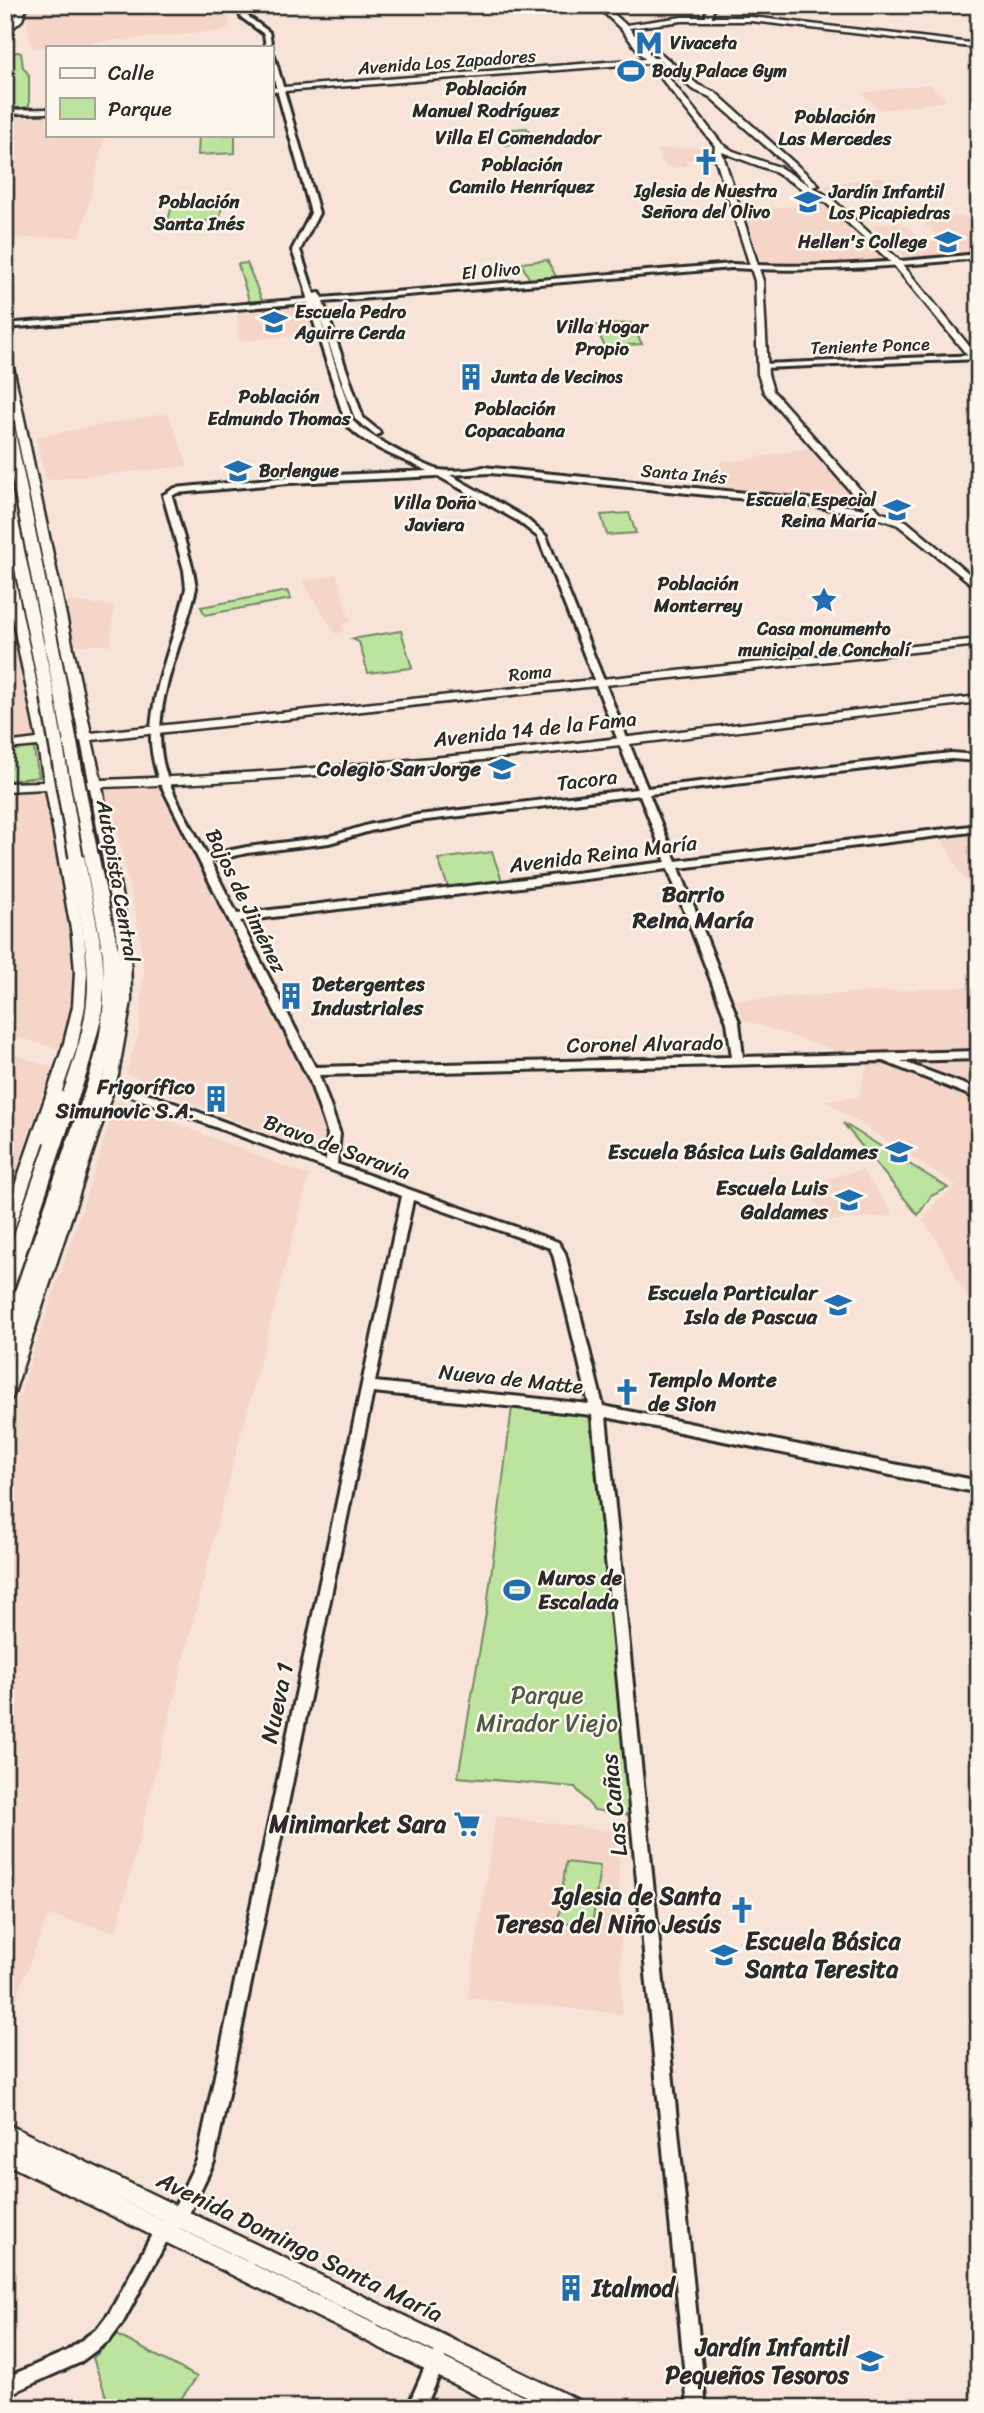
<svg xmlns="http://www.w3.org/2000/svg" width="984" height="2413" viewBox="0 0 984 2413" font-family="Sriracha,sans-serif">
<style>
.built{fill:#f4d5c8}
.green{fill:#bde49f;stroke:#748865;stroke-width:2}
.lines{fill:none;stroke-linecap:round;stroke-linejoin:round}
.minor-casing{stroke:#2b2b2b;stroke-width:6}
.major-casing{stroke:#2b2b2b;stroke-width:5}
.highway-casing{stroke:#2b2b2b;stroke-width:5}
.minor{fill:#fbf7ec;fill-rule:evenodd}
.major{fill:#fbf7ec;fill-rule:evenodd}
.highway{fill:#fbf7ec;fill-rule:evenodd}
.highway-bridge-casing{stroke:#2b2b2b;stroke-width:18;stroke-linecap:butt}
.highway-bridge{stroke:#fbf7ec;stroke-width:13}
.labels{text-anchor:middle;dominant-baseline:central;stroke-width:5;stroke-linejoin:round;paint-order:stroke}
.far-poi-label{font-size:18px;font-weight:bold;fill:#2b2b2b;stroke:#fbf7ec;text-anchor:start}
.far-street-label{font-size:18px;fill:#2b2b2b;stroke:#fbf7ec}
.far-neighbourhood-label{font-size:19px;font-weight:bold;fill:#2b2b2b;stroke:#fbf7ec}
.street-label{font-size:21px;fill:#2b2b2b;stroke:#fbf7ec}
.poi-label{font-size:21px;font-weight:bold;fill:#2b2b2b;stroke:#fbf7ec;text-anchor:end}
.neighbourhood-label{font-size:23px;font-weight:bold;fill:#2b2b2b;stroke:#fbf7ec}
.near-park-label{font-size:24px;fill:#505948;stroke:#fbf7ec}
.near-street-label{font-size:24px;fill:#2b2b2b;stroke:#fbf7ec}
.near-poi-label{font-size:24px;font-weight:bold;fill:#2b2b2b;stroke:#fbf7ec;text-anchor:end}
</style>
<rect width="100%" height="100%" fill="#f7e3d7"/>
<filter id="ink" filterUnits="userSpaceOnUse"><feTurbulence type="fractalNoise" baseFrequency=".0143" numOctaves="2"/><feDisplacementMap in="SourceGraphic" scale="14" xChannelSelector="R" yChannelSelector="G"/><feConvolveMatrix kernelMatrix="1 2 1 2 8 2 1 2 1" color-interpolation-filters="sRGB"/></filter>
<g filter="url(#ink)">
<path class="built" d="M31,5H228L230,30L32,48L26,17Z
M929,84L948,101L881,110L861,93Z
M47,116V135H105L81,236L5,239V118Z
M712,146L714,159L686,160L688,166L666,167L657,150Z
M881,176L898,190L840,200L823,186Z
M825,204L890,262L762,265L743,210Z
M963,216L979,226V253L910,261L895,246L940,238L922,222Z
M899,221L917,235L887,241L871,226Z
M305,305L313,334L239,341L237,311Z
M168,413L188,466L46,480L36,437Z
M810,448L864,509L826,502L713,490L722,460L737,461Z
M337,575L350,622L342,624L344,631L336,634L302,581Z
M5,580L36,738L5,741Z
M64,601L114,606L110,645H72Z
M160,787L178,827L307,1068L330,1140L325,1156L157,1089L159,1086L126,1073L139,1032L144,970L139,931L119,838L104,788Z
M5,791H45L75,967L68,1020L62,1045L57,1048L5,1034Z
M979,832V879L965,880L942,839L945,836Z
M979,986V1321L935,1236L923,1221L936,1202L957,1186L824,1100L859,1098L868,1061L743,1020L736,1000Z
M5,1051L52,1068L5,1204Z
M116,1100L309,1176L218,1521L116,1932L48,1915L5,2027V1438L95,1170Z
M862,1170L894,1215L827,1221L806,1185Z
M496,1816L618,1832L622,2014L468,1998Z"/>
<path class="green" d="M17,52L21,53L23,67L29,75V107L5,110V54Z
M527,128L535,141L506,145L499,130Z
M199,135H235V153L198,155Z
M173,202H223L219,221H168Z
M547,260L557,278L530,280L521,263Z
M247,263L263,303L250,304L238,264Z
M631,323L642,344L605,347L595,326Z
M629,513L636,533L607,535L601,515Z
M287,591L291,599L205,615L201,607Z
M401,631L412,668L368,673L359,642L352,639Z
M33,745L39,777L5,781V748Z
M492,852L502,881L448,887L438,859Z
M843,1123L948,1188L931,1196L918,1215Z
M512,1407L589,1416L633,1815L594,1810L575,1787L458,1777L487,1607Z
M566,1862L600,1866L592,1927L558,1922Z
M117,2335L197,2377L174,2408H110L93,2358Z"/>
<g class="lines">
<defs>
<path id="minor" d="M237,5H243L246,15L269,32L272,47L271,48L266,47L264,34L241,17Z
M707,5H713L712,18L709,20L706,18Z
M271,53L274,55L319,213L300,250L314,294L320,293L322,298L732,264C814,269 897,262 979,254V258C897,266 814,273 732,268L323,302L363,418L379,431L380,433L376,436L355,419L315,303L353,421C365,435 422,465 439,470C448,472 474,470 483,467L808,499L876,511L880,514L876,517L808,505L490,473L450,475L524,517L546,536L647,788L951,753L979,755V761L951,759L649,794L676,861L979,825V831L679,868L739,1022L743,1057L979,1051V1059L901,1061L979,1090V1099L883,1061L319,1075L340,1134L337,1164L558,1242L565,1253L603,1406L979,1481V1493L606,1417L706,2408H688L592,1415L373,1392L214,2162L184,2224L169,2237L122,2324L110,2340L79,2363L5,2396V2378L67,2351L98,2328L110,2312L157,2225L172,2212L197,2160L402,1196L104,1086L102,1083L104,1080H112L326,1160L328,1134L310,1081L159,781C154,765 150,749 151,732C153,683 176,636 186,588L184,570L163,495L175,488L289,477L428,471C401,458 366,447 346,424L308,303L5,328V324L307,299L305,286L292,250L311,213L271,68ZM438,476L518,521L538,537L637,789L418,815L368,825L328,837L247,847L207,855C192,826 167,789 162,757C152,700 184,642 196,588L193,570L172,496L177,493L289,483ZM640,795L666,862L237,914L210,861L247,853L329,843L370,831L418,821ZM668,869L727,1022L732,1057L315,1067L240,921ZM413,1200L550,1248L553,1254L589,1404L375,1382Z
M979,355V359L763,368L759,366L763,364Z
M437,2351L443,2354L446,2360L425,2408H407L431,2354Z"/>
<path id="major" d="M19,5H27L22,20L5,35V28L16,17Z
M596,5H604L626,25L682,17H751L979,44V48L751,21H682L629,28L653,58H659L648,48L652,46L698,85L716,93L819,185L812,187L710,97L692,89L661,61L656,62L722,144L733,151L779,167L832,199L898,259L979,358V367L976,366L892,263L826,203L773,171L722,152L763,281L768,374L773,391L880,512L906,521L979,582V590L898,525L872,516L764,392L758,374L755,281L714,154L715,146L649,63L271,92V88L645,59L621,29Z
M47,109V113L5,114V110Z
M5,350L10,353L91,733L979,639V645L92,740L101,780C394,771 687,729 979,696V702C687,736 395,778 102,787L130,944L131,1001L118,1075L13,1396L10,1400L5,1402V1373L104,1075L119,1001L118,944L90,788L57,789L84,935L87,972L85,1006L77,1047L12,1235L5,1240V1214L63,1047L73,1006L75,972L72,935L46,789L5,791V783L44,782L38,746L5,749V743L37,739L5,583V553L10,556L48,738L79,735L5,376ZM81,741L89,781L56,782L49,745Z
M5,2123L580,2401L583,2408H550L103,2191L532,2401L535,2408H502L5,2163V2143L8,2144L5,2143Z"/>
<path id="highway" d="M5,409L11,412L69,697L62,701L55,697L5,443Z
M5,484L11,488L55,698L48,702L41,698L5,520Z
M91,849L98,854L119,954L120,1001L116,1032L93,1114L14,1348L12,1353L5,1355V1320C24,1265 44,1209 63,1154C81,1102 105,1044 104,988L101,1019L88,1069L14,1287L11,1292L5,1294V1260L46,1143L38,1137L47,1093L55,1087L61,1089L63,1093C75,1059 87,1023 88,987C89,944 76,899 68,857L76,852L84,857L102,953L104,981L103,954L84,854Z"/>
</defs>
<use href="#minor" class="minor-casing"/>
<use href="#major" class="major-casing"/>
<use href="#highway" class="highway-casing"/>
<use href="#minor" class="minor"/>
<use href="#major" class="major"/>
<use href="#highway" class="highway"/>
<defs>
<path id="highway-bridge" d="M62,697L91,854
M48,698L76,857"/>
</defs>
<use href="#highway-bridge" class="highway-bridge-casing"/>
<use href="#highway-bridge" class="highway-bridge"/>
</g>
</g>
<defs>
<symbol id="metro-bare" viewBox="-9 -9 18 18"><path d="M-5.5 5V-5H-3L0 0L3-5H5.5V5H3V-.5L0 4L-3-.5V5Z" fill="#1f6fb2" stroke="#fbf7ec" stroke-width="2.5" paint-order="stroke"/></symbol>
<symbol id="stadium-bare" viewBox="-9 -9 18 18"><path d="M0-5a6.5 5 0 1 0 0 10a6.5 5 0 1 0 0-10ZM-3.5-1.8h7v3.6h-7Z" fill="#1f6fb2" stroke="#fbf7ec" stroke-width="2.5" paint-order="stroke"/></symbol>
<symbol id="church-bare" viewBox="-9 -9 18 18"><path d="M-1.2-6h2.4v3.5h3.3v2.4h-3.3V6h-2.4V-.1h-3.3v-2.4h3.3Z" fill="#1f6fb2" stroke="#fbf7ec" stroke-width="2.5" paint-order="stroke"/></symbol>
<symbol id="school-bare" viewBox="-9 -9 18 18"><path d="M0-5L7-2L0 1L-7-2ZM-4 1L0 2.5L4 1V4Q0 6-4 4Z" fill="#1f6fb2" stroke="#fbf7ec" stroke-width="2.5" paint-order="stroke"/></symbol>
<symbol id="building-bare" viewBox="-9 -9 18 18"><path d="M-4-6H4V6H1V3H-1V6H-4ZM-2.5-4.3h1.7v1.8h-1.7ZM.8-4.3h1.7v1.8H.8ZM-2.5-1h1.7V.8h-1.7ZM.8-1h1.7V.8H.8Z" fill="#1f6fb2" stroke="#fbf7ec" stroke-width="2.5" paint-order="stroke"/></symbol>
<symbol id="sight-bare" viewBox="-9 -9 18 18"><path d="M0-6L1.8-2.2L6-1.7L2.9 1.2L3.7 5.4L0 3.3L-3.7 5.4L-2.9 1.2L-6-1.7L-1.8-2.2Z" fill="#1f6fb2" stroke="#fbf7ec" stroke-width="2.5" paint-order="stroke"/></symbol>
<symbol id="supermarket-bare" viewBox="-9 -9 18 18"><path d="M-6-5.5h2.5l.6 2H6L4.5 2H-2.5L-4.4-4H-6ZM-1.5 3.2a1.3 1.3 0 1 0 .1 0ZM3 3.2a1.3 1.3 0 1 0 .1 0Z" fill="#1f6fb2" stroke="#fbf7ec" stroke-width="2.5" paint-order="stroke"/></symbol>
</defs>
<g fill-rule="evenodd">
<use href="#metro-bare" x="630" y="24" width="38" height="38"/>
<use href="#stadium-bare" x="612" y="52" width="38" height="38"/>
<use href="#church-bare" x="687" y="143" width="38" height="38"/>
<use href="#school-bare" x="789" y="183" width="38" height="38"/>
<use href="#school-bare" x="929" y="223" width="38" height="38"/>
<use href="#school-bare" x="255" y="303" width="38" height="38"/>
<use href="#building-bare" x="452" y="358" width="38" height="38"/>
<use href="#school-bare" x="219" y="452" width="38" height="38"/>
<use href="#school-bare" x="878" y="491" width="38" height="38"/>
<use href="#sight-bare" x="805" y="581" width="38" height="38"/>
<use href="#school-bare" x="483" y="750" width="38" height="38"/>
<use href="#building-bare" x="272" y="977" width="38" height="38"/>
<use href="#building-bare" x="197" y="1080" width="38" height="38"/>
<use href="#school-bare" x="880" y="1133" width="38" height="38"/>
<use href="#school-bare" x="830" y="1181" width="38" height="38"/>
<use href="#school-bare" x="819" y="1286" width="38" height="38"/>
<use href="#church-bare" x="608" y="1373" width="38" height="38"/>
<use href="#stadium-bare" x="498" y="1571" width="38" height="38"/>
<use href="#supermarket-bare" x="448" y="1805" width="38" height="38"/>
<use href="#church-bare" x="723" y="1891" width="38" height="38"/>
<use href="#school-bare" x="705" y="1936" width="38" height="38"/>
<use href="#building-bare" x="552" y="2269" width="38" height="38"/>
<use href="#school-bare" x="851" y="2342" width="38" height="38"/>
</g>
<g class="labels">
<g class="far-poi-label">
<text x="670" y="43">Vivaceta</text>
<text x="652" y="71">Body Palace Gym</text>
<text x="706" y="191" text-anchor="middle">Iglesia de Nuestra<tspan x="706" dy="21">Señora del Olivo</tspan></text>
<text x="829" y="192">Jardín Infantil<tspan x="829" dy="21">Los Picapiedras</tspan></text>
<text x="927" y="242" text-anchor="end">Hellen's College</text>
<text x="295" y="312">Escuela Pedro<tspan x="295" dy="21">Aguirre Cerda</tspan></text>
<text x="492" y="377">Junta de Vecinos</text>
<text x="259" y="471">Borlengue</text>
<text x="876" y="500" text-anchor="end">Escuela Especial<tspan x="876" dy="21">Reina María</tspan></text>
<text x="824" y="629" text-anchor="middle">Casa monumento<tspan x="824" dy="21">municipal de Conchalí</tspan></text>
</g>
<g class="far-street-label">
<text transform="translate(447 62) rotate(-4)">Avenida Los Zapadores</text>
<text transform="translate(491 271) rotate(-5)">El Olivo</text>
<text transform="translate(870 346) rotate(-2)">Teniente Ponce</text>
<text transform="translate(684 474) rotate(5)">Santa Inés</text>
<text transform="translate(530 673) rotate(-6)">Roma</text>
</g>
<g class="far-neighbourhood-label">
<text x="486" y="88">Población<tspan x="486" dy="22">Manuel Rodríguez</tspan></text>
<text x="835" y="116">Población<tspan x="835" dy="22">Las Mercedes</tspan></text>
<text x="518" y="137">Villa El Comendador</text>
<text x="522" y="164">Población<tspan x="522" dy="22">Camilo Henríquez</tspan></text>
<text x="199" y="201">Población<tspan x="199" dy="22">Santa Inés</tspan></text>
<text x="602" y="326">Villa Hogar<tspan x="602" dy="22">Propio</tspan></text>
<text x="279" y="396">Población<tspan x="279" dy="22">Edmundo Thomas</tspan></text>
<text x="515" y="408">Población<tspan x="515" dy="22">Copacabana</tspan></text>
<text x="435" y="502">Villa Doña<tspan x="435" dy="22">Javiera</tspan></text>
<text x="698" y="583">Población<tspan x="698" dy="22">Monterrey</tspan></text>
</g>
<g class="street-label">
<text transform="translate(535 729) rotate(-6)">Avenida 14 de la Fama</text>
<text transform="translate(587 780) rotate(-7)">Tacora</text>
<text transform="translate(603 854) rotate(-7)">Avenida Reina María</text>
<text transform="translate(118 881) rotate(80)">Autopista Central</text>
<text transform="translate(246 901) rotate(64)">Bajos de Jiménez</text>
<text transform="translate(645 1044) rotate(-1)">Coronel Alvarado</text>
<text transform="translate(337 1147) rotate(20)">Bravo de Saravia</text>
<text transform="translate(511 1379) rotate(6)">Nueva de Matte</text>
</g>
<g class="poi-label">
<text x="481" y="769">Colegio San Jorge</text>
<text x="312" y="984" text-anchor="start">Detergentes<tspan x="312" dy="24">Industriales</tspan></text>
<text x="195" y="1087">Frigorífico<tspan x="195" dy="24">Simunovic S.A.</tspan></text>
<text x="878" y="1152">Escuela Básica Luis Galdames</text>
<text x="828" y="1188">Escuela Luis<tspan x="828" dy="24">Galdames</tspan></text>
<text x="817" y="1293">Escuela Particular<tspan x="817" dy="24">Isla de Pascua</tspan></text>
<text x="648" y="1380" text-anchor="start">Templo Monte<tspan x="648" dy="24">de Sion</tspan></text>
<text x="538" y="1578" text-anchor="start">Muros de<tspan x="538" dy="24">Escalada</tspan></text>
</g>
<g class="neighbourhood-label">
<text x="693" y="894">Barrio<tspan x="693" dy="26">Reina María</tspan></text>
</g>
<g class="near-park-label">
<text x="547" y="1695">Parque<tspan x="547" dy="28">Mirador Viejo</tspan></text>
</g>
<g class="near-street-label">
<text transform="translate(277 1703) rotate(-78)">Nueva 1</text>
<text transform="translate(614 1805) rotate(-96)">Las Cañas</text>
<text transform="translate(300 2247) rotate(26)">Avenida Domingo Santa María</text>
</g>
<g class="near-poi-label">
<text x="446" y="1824">Minimarket Sara</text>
<text x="721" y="1896">Iglesia de Santa<tspan x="721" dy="28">Teresa del Niño Jesús</tspan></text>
<text x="745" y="1941" text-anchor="start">Escuela Básica<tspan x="745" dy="28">Santa Teresita</tspan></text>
<text x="592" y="2288" text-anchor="start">Italmod</text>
<text x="849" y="2347">Jardín Infantil<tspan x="849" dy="28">Pequeños Tesoros</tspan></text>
</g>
</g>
<rect width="984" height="2413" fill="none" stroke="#fbf7ec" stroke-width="28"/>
<rect x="14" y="14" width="956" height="2385" fill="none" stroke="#2b2b2b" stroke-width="2.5" filter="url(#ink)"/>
<rect x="46" y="46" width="228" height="91" fill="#fbf7ec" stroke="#a8a59f" stroke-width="2"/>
<rect x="60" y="68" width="35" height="10" fill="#fbf7ec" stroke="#a8a59f" stroke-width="2"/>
<text x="108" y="80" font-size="21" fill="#2b2b2b">Calle</text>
<rect x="60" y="98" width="35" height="21" fill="#bde49f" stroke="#a8a59f" stroke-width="2"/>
<text x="108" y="116" font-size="21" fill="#2b2b2b">Parque</text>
</svg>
